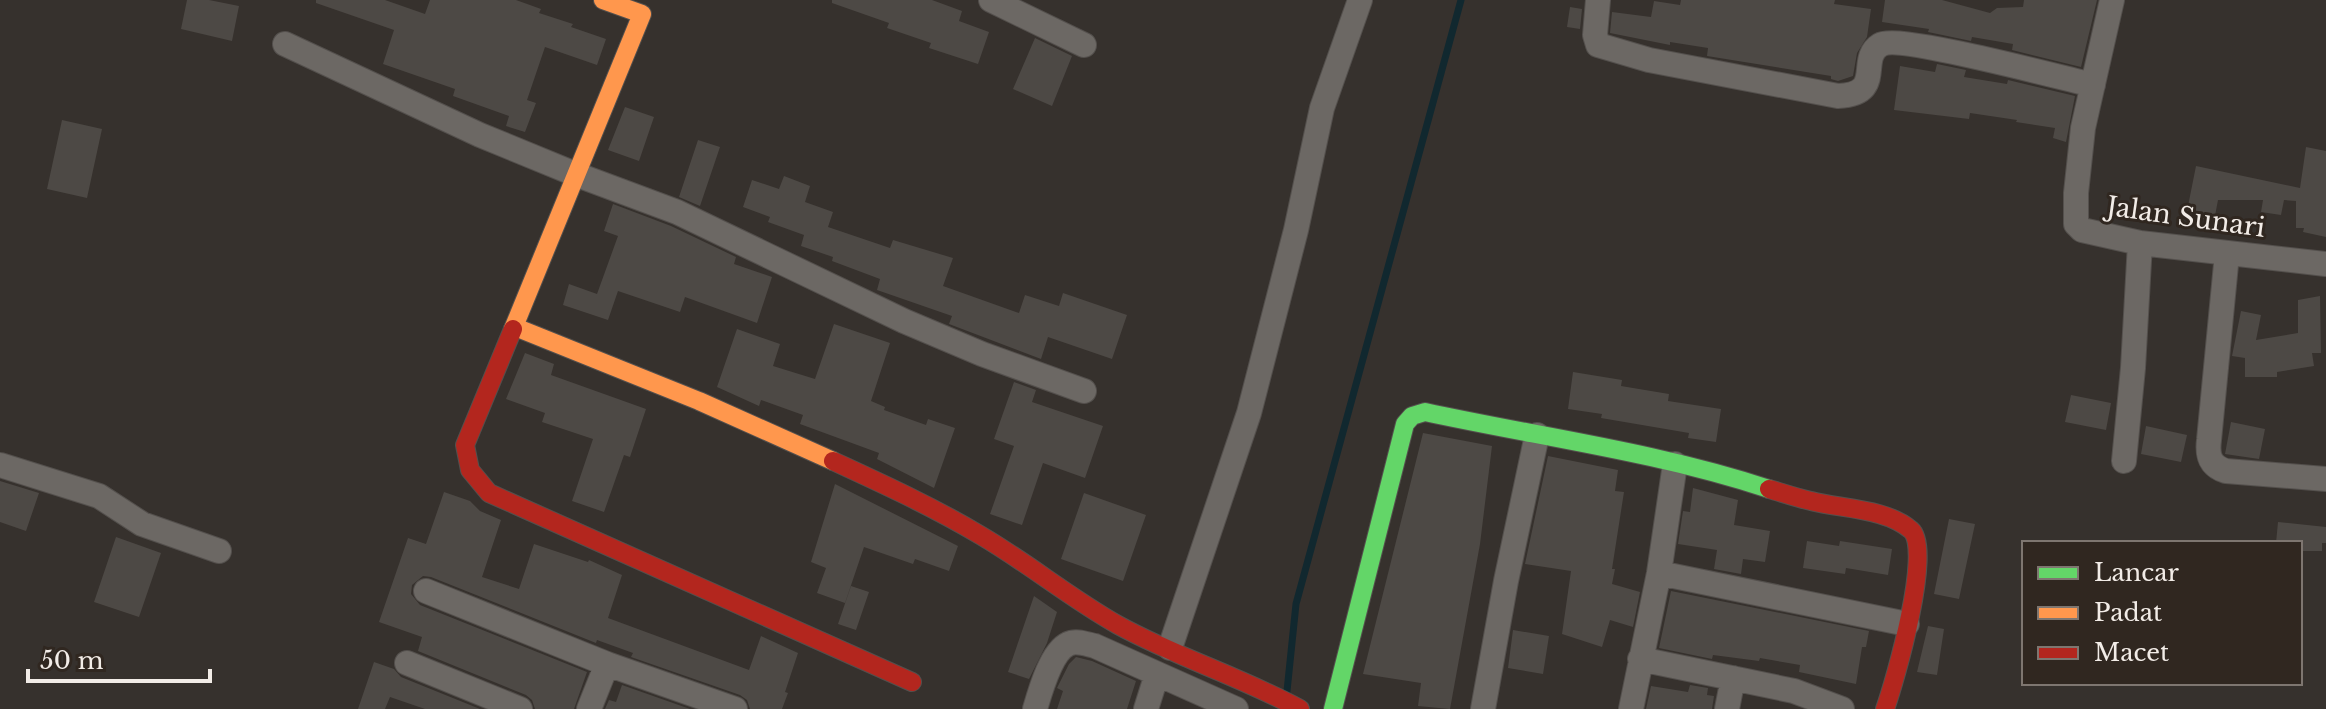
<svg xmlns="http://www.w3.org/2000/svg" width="2326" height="709" viewBox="0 0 2326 709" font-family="'Libre Baskerville',serif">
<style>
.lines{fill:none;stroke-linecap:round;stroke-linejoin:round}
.stream{stroke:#11282f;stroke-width:7}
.building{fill:#4d4945}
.street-casing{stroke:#54504d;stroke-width:26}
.fast-casing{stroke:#54504d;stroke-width:20}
.slow-casing{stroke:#54504d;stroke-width:20}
.jam-casing{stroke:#54504d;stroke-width:20}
.street{stroke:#6c6864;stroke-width:24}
.fast{stroke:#63d668;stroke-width:18}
.slow{stroke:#ff974d;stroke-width:18}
.jam{stroke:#b3261e;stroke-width:18}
.labels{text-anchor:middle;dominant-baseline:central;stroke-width:6;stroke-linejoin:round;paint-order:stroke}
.street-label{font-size:26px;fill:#f2ece7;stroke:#302720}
</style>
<rect width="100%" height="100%" fill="#36312d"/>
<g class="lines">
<path class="stream" d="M1287,691L1296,604L1461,0"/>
</g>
<path class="building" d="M187,0H209L239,6L232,41L181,29Z
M316,0H385L425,14L430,0H516L541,9L539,13L573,24L571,27L606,39L597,65L545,47L527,100L536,103L525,132L506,126L509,116L453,96L455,89L383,64L394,30L316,3Z
M832,0H932L962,11L959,21L989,32L978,64L929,48L931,43L887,28L889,23L832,3Z
M1681,0H1835L1834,4L1871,9L1867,37L1857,53L1853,76L1838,81L1831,79V76L1707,56L1708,48L1670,42V45L1610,33L1612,12L1651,17L1654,1L1680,5Z
M1885,0H1942L1990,13L1997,8L2023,7L2024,0H2097L2081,67L2012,50L2013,44L1972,37L1971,41L1928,32L1929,29L1882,22Z
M1570,7L1582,9L1580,29L1567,27Z
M1035,38L1072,56L1052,106L1013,89Z
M1937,64L1966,70L1964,77L2007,84L2008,80L2075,96L2066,142L2053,138L2055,128L2016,122L2017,120L1970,113L1969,119L1894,110L1900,66L1935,72Z
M625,107L654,117L639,161L608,150Z
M62,120L102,129L87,198L47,189Z
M698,140L720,147L700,206L679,197Z
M2306,147L2326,151V237L2303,232L2304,228H2296V201L2284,200L2281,215L2261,212L2263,200H2218L2214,221L2186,216L2196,166L2300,188Z
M784,176L810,186L805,202L833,212L828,227L890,248L893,240L953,258L943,286L1019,313L1025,295L1059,306L1063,293L1127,315L1112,359L1048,337L1041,359L949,324L952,316L877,290L880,279L832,261L833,257L801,246L804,235L768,222L770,217L743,207L752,180L779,189Z
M613,204L671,226L736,257L734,264L772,277L757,323L685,297L680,312L618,291L608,320L563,305L569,284L597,294L618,236L604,231Z
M2320,296L2321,353H2312L2314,366L2277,372V377H2245V358L2232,356L2241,311L2261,315L2256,340L2298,333V300Z
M834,324L890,343L871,401L885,407L884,410L926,425L928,419L955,428L934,488L877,459L879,453L800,424L803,415L761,400L759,406L717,387L737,329L780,344L773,366L815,379Z
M525,353L554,364L551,375L646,409L630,457L624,455L604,512L572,501L593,439L542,422L545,413L506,399Z
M1573,372L1622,380L1621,386L1669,394L1668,401L1721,409L1716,442L1688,438L1689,433L1601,418L1602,414L1568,409Z
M1014,382L1036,390L1032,402L1103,426L1085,478L1043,463L1022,525L990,514L1014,446L994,439Z
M2071,395L2111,403L2106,430L2065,422Z
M2231,422L2265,429L2259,459L2225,454Z
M2146,426L2187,435L2181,462L2141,454Z
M1423,433L1492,446L1480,544L1450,709L1418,706L1421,683L1363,674Z
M1548,456L1618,470L1615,491L1624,492L1612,569H1615L1612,584L1640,592L1633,627L1610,620L1602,647L1562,634L1571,571L1525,564Z
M0,481L39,493L26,531L0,522Z
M835,484L958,546L949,571L915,559L913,564L864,547L845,603L817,593L826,568L811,562Z
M1693,488L1738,500L1734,525L1770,531L1765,562L1743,559L1741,574L1714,569L1717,550L1678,544L1683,511L1690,512Z
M444,492L470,501L480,511L501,520L482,577L519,589L534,544L588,562L589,560L622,575L608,618L749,670L761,636L798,653L785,692L788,693L782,709H750L747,700L740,695L631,657L633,653L597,640L596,643L431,577L423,576L412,585L411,594L420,605L587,672L574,709H535L532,700L526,695L418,651L422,637L379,622L408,538L426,544Z
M1084,493L1146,515L1123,581L1061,559Z
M1949,519L1975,524L1959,599L1934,594Z
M2278,522L2326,527V543H2322V551H2300V543H2276Z
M116,537L161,553L139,617L94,602Z
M1807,541L1839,546L1840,541L1892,549L1888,575L1846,568L1845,574L1803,568Z
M851,586L869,592L856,630L838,624Z
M1671,591L1869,631L1866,647H1862L1856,684L1799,672L1800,665L1760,658L1759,661L1713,655L1712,659L1659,648Z
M1034,596L1057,612L1047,643L1029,679L1008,672Z
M1928,626L1944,629L1937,675L1917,672Z
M1513,630L1549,636L1543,674L1508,668Z
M1076,657L1092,661L1136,681L1127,709H1057L1063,691L1057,688L1069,664Z
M374,662L394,669L401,677L480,709H425L390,697L385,709H358Z
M622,685L690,709H605L609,700L616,702Z
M1690,685L1708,688L1707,695L1714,696L1712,709H1646L1651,686L1688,692Z"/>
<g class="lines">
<defs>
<path id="street" d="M991,0L1084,45
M1598,0L1595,35L1598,45L1649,60L1838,96C1886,94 1857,59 1880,45C1898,34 2062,78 2093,85
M2112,0L2083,128L2076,193V224L2082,230L2140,243L2326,264
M285,44L480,135L575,174L677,212L904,321L982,354L1084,391
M2227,254L2209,440C2207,456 2210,466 2226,471L2326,479
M2124,461L2133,368L2140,243
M0,465L99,496L142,524L219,551
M1659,573L1907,624
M426,591L607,664L735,709
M1170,648L1249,413L1296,230L1322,108L1360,0
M1640,659L1794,691L1842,709
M407,663L520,709
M589,709L607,664
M1035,709C1040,692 1051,652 1068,644C1076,640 1086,644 1095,646L1236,709
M1146,709L1157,674
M1483,709L1506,581L1537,435
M1631,709L1659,573L1675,464
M1727,709L1733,678"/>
<path id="fast" d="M1333,709L1405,424L1412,416L1425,412C1540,437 1657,452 1769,489"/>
<path id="slow" d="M515,327L699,401L833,461
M513,329L642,14L603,0"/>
<path id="jam" d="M513,329L465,445L470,470L489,493L912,682
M833,461C883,484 933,507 980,535C1028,563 1070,598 1118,625C1176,657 1241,677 1300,709
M1769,489C1783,493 1797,498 1811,501C1841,509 1886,508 1911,530C1933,549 1895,681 1885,709"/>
</defs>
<use href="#street" class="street-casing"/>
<use href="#fast" class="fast-casing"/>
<use href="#slow" class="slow-casing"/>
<use href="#jam" class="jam-casing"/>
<use href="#street" class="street"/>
<use href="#fast" class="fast"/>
<use href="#slow" class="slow"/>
<use href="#jam" class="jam"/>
</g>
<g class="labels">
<g class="street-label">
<text transform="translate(2186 217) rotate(8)">Jalan Sunari</text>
</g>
</g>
<rect x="2022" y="541" width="280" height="144" fill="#302720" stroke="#7e7670" stroke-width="2"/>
<rect x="2038" y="567" width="40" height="12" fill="#63d668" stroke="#7e7670" stroke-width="2"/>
<text x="2094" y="581" font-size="24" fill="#f2ece7">Lancar</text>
<rect x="2038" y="607" width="40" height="12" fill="#ff974d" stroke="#7e7670" stroke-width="2"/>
<text x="2094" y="621" font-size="24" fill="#f2ece7">Padat</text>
<rect x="2038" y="647" width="40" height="12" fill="#b3261e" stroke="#7e7670" stroke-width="2"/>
<text x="2094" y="661" font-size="24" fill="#f2ece7">Macet</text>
<path d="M28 669v12h182v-12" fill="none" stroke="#f2ece7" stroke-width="4"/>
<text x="40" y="669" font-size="24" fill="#f2ece7" stroke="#302720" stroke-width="6" paint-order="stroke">50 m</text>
</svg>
